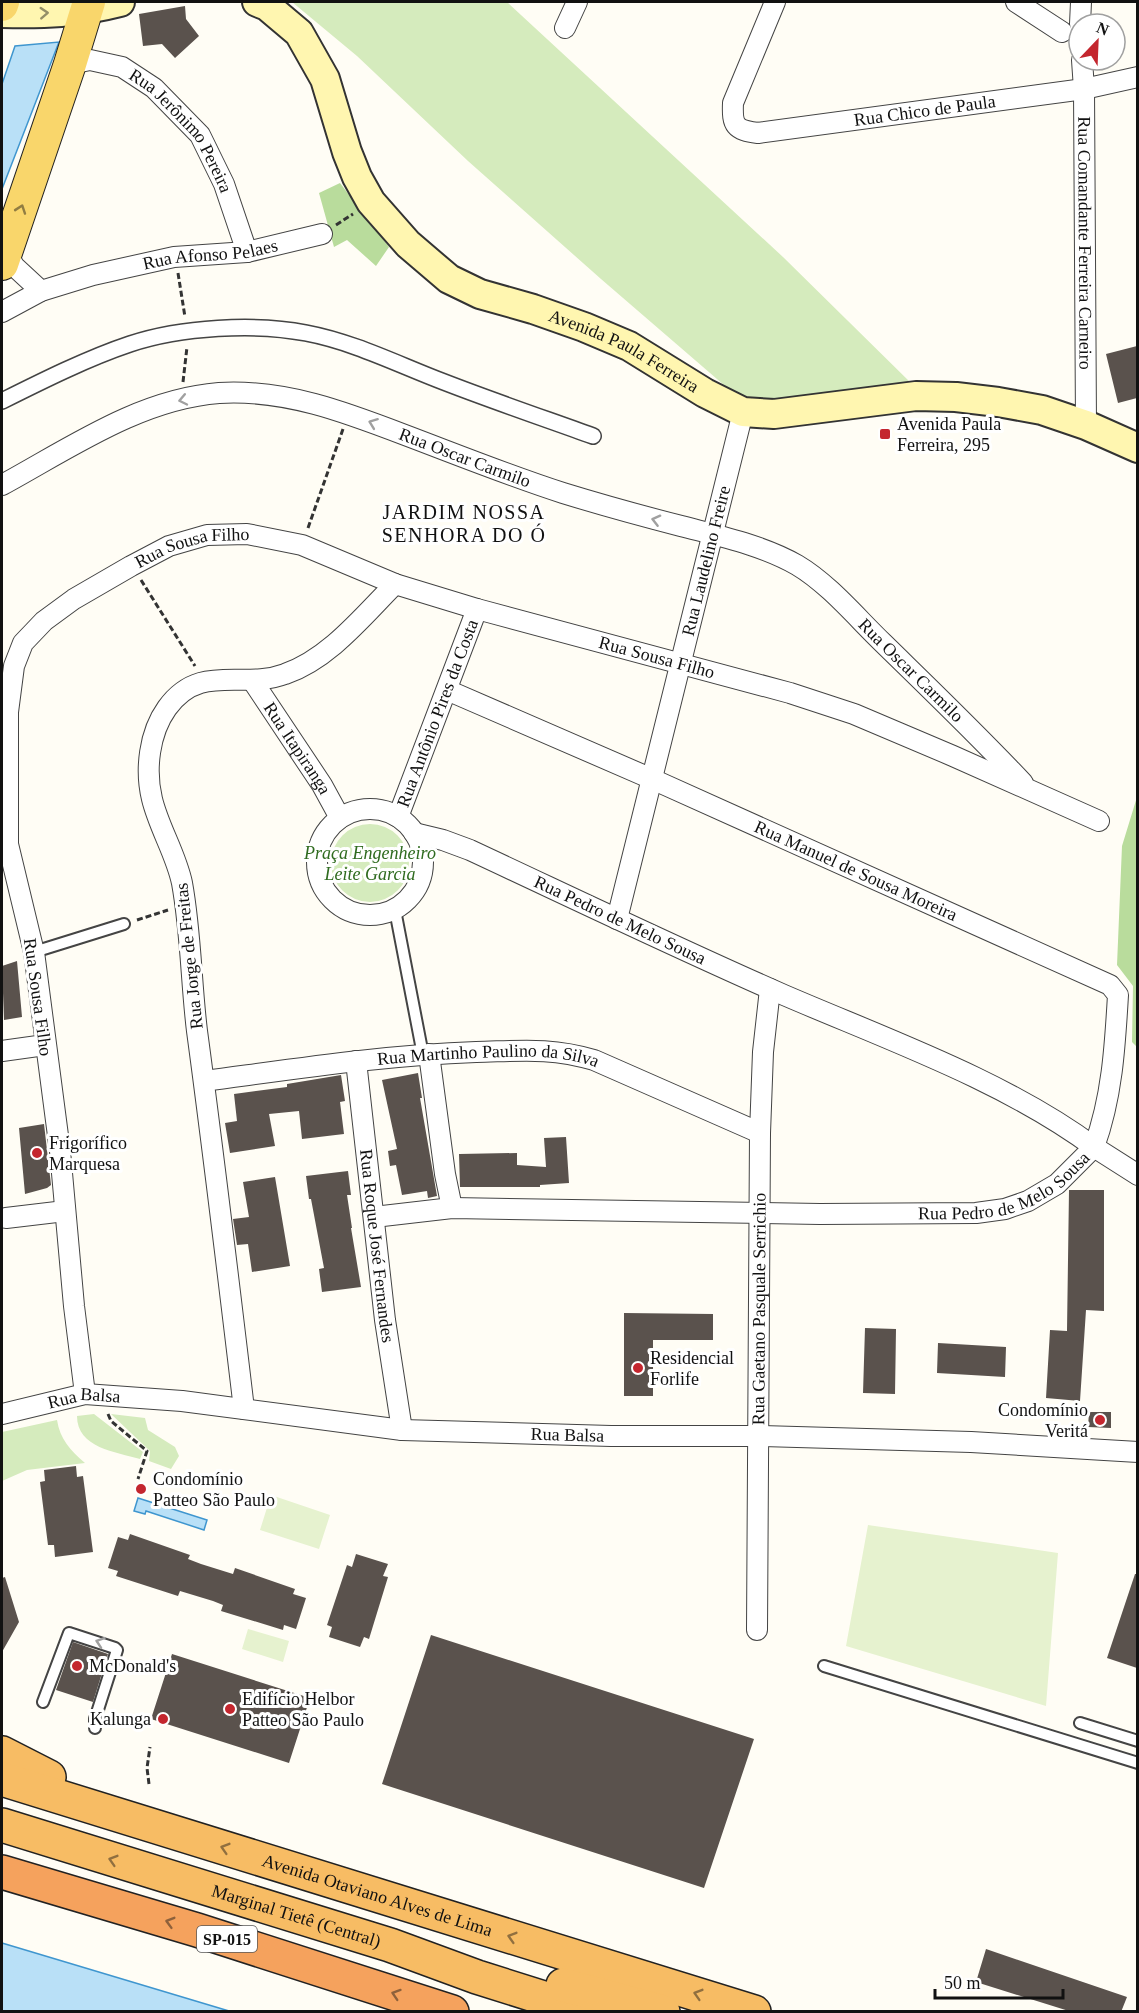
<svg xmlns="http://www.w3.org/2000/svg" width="1139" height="2013" viewBox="0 0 1139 2013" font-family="'Times New Roman',serif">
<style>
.green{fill:#d5ebbd}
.forest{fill:#b9dc9c}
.pitch{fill:#e6f2cf}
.water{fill:#b9e0f7;stroke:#3f96cf;stroke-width:1.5}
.building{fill:#5a524d}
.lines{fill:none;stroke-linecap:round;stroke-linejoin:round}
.service-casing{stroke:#444;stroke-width:14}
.pedestrian-casing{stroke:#444;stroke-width:18}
.minor-casing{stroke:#444;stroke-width:22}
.secondary-casing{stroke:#333;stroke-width:32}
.primary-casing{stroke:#222;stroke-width:34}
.trunk-casing{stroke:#222;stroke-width:36}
.motorway-casing{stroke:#222;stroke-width:36}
.path{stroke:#333;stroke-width:3;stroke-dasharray:6 3;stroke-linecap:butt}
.service{stroke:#fff;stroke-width:10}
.pedestrian{stroke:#fff;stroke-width:15}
.minor{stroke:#fff;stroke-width:20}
.secondary{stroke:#fff6b0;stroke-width:28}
.primary{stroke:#f9d66b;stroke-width:32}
.trunk{stroke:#f7bc64;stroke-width:33}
.motorway{stroke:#f5a25d;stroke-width:33}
.oneway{stroke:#948f68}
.oneway2{stroke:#917d42}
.oneway3{stroke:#a0a0a0}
.oneway4{stroke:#906f3f}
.oneway5{stroke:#8e613b}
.poi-dot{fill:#c4262e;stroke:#fff;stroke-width:2}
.labels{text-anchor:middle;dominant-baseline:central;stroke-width:6;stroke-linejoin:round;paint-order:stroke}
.shield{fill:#fff;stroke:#585858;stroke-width:1.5}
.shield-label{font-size:16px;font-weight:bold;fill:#111}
.street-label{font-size:18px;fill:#111;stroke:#fff}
.poi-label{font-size:18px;fill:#111;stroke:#fff;text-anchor:start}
.park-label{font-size:18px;font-style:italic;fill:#2f6b1f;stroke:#fff}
.neighbourhood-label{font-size:20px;letter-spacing:1.5px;fill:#111;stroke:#fff}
</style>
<rect width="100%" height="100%" fill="#fffdf5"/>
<path class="green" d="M292,2H507L783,257L911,383L776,401L739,398L601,279L468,161L357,56Z
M331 863a39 39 0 1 1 78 0a39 39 0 1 1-78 0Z
M94,1414L143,1452L140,1459C116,1452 77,1448 77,1416Z
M111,1414L145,1418L148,1430L175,1447L179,1456L171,1469L149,1461L150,1451Z
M57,1420C60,1439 70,1450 85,1463L27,1470L2,1481V1432Z"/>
<path class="forest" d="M340,183L389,247L376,266L347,240L334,247L319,193Z
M1137,797V1047L1132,1042L1133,986L1117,965L1122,846Z"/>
<path class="pitch" d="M271,1495L330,1515L319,1549L260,1530Z
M868,1525L1058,1553L1046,1706L846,1646Z
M248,1629L289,1641L283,1662L242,1649Z"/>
<path class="water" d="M59,42L2,189V84L15,46Z
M138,1498L207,1520L204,1530L146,1511L145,1514L134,1511Z
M2,1943L229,2011H2Z"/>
<path class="building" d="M185,6L186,19L199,36L175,58L162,44L143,46L139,14Z
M1137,346V398L1118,403L1106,354Z
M17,961L22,1017L4,1020L2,966Z
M418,1073L422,1098H420L437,1196L428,1198L427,1191L402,1195L396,1165L390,1166L388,1151L397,1149L382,1080Z
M341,1075L345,1101L340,1102L344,1134L302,1139L299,1111L269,1114L275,1146L230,1153L225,1123L237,1121L234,1094L287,1087V1084Z
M44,1124L51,1185L47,1188L25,1194L19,1128Z
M566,1137L569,1183L540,1185V1187H460L459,1154L517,1153V1165L546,1167L544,1138Z
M348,1171L351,1195H347L352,1228H351L361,1287L322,1292L319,1269L324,1268L311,1199H309L306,1176Z
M275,1177L290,1266L252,1272L248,1244L237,1245L233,1219L249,1217L243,1182Z
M1069,1190H1104V1311L1086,1310L1080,1401L1046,1398L1050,1330L1067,1331Z
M624,1313L713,1314V1340H653V1396H624Z
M865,1328L896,1329L895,1394L863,1393Z
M938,1343L1006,1347L1005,1377L937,1373Z
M1089,1412H1111V1428L1088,1427Z
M76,1466L77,1477L83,1476L93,1552L55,1557L54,1545H48L40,1482L45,1481L44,1470Z
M130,1534L190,1555L188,1559L201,1564L233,1574L235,1568L295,1589L293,1594L306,1598L296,1629L284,1625L283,1630L221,1611L223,1605L213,1601L180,1591L178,1596L116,1576L118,1571L108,1568L118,1537L128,1540Z
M356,1554L388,1564L383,1576L388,1577L369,1639L364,1637L360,1647L329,1637L332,1627L327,1625L347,1565L352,1567Z
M1135,1574H1137V1668L1107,1658Z
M5,1577L19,1622L2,1652V1578Z
M431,1635L754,1739L704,1888L382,1784Z
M73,1642L108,1654L93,1702L56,1690Z
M172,1654L310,1698L289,1763L151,1719Z
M986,1949L1127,1997L1121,2012H1072L976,1982Z"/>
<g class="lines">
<defs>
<path id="service" d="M395,910L423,1055
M34,952L124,924
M824,1666L1138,1763
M43,1702L69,1633L115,1648L117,1650L95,1719V1728
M1080,1723L1138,1741"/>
<path id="pedestrian" d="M2,401C42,381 88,358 130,344C181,327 255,323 306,333C354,342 399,365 444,382C493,401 543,418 593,436"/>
<g id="minor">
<path id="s1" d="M775,2L733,103C732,126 735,130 758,133L1084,89L1138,77"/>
<path d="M1016,2L1062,32"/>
<path d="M1080,24L1081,2"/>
<path d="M565,28L577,2"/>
<path id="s2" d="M1082,60L1084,89L1086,425"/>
<path id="s3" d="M70,64L90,60L122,67L154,88L200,135L224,184L247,252"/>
<path d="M6,251L14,266L41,291"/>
<path id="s4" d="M2,312L41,291L93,275L174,257L247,252L322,234"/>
<path id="s5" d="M2,485C70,448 140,399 219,393C285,389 345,412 405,435C458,455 510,476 563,493C602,505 642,516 681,526C719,536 762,545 797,565C829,584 856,617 883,643C930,689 978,735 1023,783"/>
<path id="s6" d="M252,680L322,785L340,818"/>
<path id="s7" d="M447,690L652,779L1110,985L1118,995C1115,1047 1112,1098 1094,1147L1138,1175"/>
<circle cx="370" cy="862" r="53"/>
<path id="s8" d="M398,817L477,609"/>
<path id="s9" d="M617,919L743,412"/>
<path d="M2,1051L45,1045"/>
<path d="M429,1054L445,1174L452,1208"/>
<path id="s10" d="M356,1061L385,1320L402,1430"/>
<path id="s11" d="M204,1081C295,1069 385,1055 476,1052C520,1051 550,1047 594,1060L760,1133"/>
<path id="s12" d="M374,1217L452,1208L820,1214L976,1213L1005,1209L1028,1201L1057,1184L1094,1147C1005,1081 886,1039 784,995C679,949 575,899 470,850L443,840L414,833"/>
<path d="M6,1218L65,1211"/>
<path id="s13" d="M85,1394L74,1306L60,1151L34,952L8,844V712L14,666L23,643L44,621L74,599L131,566L169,546L207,535L247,534L302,545L395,584L477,609L790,693L854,714L953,756L1099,821"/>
<path d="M244,1409C229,1283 214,1157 197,1031C191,982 191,932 182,883C176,854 159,828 152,799C145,770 149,733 167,708C200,662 242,690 285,674C329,659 363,616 395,584"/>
<path id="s14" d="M2,1414L85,1394L182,1401L402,1430L611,1436H758L971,1442L1138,1452"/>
<path id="s15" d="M757,1630L760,1133L763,1052L770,989"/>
</g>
<g id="secondary">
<path id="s16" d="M257,2L267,6L299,33L325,79L347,152L357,177L371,202L408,244L449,279L480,294L533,309L584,327L629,346L705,393L743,412L774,414L916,396L956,397L998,402L1042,410L1086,425L1138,448"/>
<path d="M2,13C45,14 77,13 120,2"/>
</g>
<path id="primary" d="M2,5L3,2
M2,264L70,64L89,2"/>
<g id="trunk">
<path d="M2,1753L49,1777"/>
<path id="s17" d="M2,1779L754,2012"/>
<path id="s18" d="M2,1825L390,1945L477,1977L588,2012"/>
<path d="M563,1985L663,2012"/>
</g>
<path id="motorway" d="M2,1872L197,1930L452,2012"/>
</defs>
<use href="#service" class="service-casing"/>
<use href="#pedestrian" class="pedestrian-casing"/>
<use href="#minor" class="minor-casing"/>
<use href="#secondary" class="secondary-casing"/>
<use href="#primary" class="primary-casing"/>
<use href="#trunk" class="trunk-casing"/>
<use href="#motorway" class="motorway-casing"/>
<path class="path" d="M336,225L353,214
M178,273L185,317
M183,382L187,347
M308,528L343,429
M141,580L195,666
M137,920L168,910
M108,1414L111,1421L147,1451L138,1479
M149,1784L147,1768L150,1747"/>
<use href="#service" class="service"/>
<use href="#pedestrian" class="pedestrian"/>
<use href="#minor" class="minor"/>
<use href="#secondary" class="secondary"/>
<use href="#primary" class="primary"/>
<use href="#trunk" class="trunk"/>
<use href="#motorway" class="motorway"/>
</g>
<defs><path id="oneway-chevron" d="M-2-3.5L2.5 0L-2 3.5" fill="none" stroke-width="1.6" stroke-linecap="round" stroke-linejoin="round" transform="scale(1.5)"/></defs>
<use class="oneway" href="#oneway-chevron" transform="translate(44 13) rotate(-3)"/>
<use class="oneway2" href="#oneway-chevron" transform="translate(21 209) rotate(-71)"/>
<g class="oneway3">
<use href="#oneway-chevron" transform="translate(183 400) rotate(168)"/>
<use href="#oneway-chevron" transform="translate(373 423) rotate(-159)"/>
<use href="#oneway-chevron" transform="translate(656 520) rotate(-166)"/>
<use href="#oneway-chevron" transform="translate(100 1642) rotate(-161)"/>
</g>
<g class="oneway4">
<use href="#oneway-chevron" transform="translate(225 1848) rotate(-163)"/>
<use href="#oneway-chevron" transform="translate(113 1860) rotate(-163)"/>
<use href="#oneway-chevron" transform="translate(512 1937) rotate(-163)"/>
<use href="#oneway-chevron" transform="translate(698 1994) rotate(-163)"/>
</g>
<g class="oneway5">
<use href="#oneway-chevron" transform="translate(170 1922) rotate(-164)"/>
<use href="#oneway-chevron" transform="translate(396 1994) rotate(-162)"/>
</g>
<g class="poi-dot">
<rect x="879" y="428" width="12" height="12" rx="3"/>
<circle cx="37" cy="1153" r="6"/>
<circle cx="638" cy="1368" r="6"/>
<circle cx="1100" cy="1420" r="6"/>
<circle cx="141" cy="1489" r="6"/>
<circle cx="77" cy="1666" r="6"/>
<circle cx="230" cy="1709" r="6"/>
<circle cx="163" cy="1719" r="6"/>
</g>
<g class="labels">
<rect class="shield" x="197" y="1926" width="60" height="26" rx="4.5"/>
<g class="shield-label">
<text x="227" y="1939">SP-015</text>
</g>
<g class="street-label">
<text stroke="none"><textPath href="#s1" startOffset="324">Rua Chico de Paula</textPath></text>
<text stroke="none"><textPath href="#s3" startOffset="142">Rua Jerônimo Pereira</textPath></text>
<text stroke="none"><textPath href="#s2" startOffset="183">Rua Comandante Ferreira Carneiro</textPath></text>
<text stroke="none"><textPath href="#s4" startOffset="218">Rua Afonso Pelaes</textPath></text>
<text stroke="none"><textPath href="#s16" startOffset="537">Avenida Paula Ferreira</textPath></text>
<text stroke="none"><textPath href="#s5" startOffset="494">Rua Oscar Carmilo</textPath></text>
<text stroke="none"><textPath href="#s13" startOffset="958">Rua Sousa Filho</textPath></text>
<text stroke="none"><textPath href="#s9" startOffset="369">Rua Laudelino Freire</textPath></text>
<text stroke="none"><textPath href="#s13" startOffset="1444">Rua Sousa Filho</textPath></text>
<text stroke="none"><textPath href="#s5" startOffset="999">Rua Oscar Carmilo</textPath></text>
<text stroke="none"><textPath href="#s8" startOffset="111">Rua Antônio Pires da Costa</textPath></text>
<text stroke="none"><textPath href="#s6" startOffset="82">Rua Itapiranga</textPath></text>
<text stroke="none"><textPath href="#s7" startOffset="447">Rua Manuel de Sousa Moreira</textPath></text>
<text transform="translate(620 920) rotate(25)">Rua Pedro de Melo Sousa</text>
<text transform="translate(189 956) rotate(-96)">Rua Jorge de Freitas</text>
<text transform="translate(38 997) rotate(82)">Rua Sousa Filho</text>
<text stroke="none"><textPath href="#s11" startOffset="286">Rua Martinho Paulino da Silva</textPath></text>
<text stroke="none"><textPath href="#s12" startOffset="638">Rua Pedro de Melo Sousa</textPath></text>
<text stroke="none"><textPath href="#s10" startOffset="186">Rua Roque José Fernandes</textPath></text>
<text stroke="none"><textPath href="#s15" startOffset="321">Rua Gaetano Pasquale Serrichio</textPath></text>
<text stroke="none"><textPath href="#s14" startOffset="84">Rua Balsa</textPath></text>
<text stroke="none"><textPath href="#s14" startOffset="570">Rua Balsa</textPath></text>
<text stroke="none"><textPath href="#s17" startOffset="393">Avenida Otaviano Alves de Lima</textPath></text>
<text stroke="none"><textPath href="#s18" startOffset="308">Marginal Tietê (Central)</textPath></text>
</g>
<g class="poi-label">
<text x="897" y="424">Avenida Paula<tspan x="897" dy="21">Ferreira, 295</tspan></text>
<text x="49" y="1143">Frigorífico<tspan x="49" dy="21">Marquesa</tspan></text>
<text x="650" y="1358">Residencial<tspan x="650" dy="21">Forlife</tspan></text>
<text x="1088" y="1410" text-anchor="end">Condomínio<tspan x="1088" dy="21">Veritá</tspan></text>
<text x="153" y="1479">Condomínio<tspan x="153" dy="21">Patteo São Paulo</tspan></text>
<text x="89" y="1666">McDonald's</text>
<text x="242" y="1699">Edifício Helbor<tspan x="242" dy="21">Patteo São Paulo</tspan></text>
<text x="151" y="1719" text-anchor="end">Kalunga</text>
</g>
<g class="park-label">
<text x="370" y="853">Praça Engenheiro<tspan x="370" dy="21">Leite Garcia</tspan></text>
</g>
<g class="neighbourhood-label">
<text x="464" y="512">JARDIM NOSSA<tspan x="464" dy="23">SENHORA DO Ó</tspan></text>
</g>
</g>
<rect width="1139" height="2013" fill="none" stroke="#111111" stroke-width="6"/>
<g transform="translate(1097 42) rotate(23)"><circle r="28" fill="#ffffff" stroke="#a0a0a0" stroke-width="1.5"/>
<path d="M0-4.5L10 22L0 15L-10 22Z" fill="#c4262e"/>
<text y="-9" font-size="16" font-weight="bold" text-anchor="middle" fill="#111111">N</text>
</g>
<path d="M935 1989v9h128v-9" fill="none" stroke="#111111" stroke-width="3"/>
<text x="944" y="1989" font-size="18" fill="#111111" stroke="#ffffff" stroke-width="4.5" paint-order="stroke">50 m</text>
</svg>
